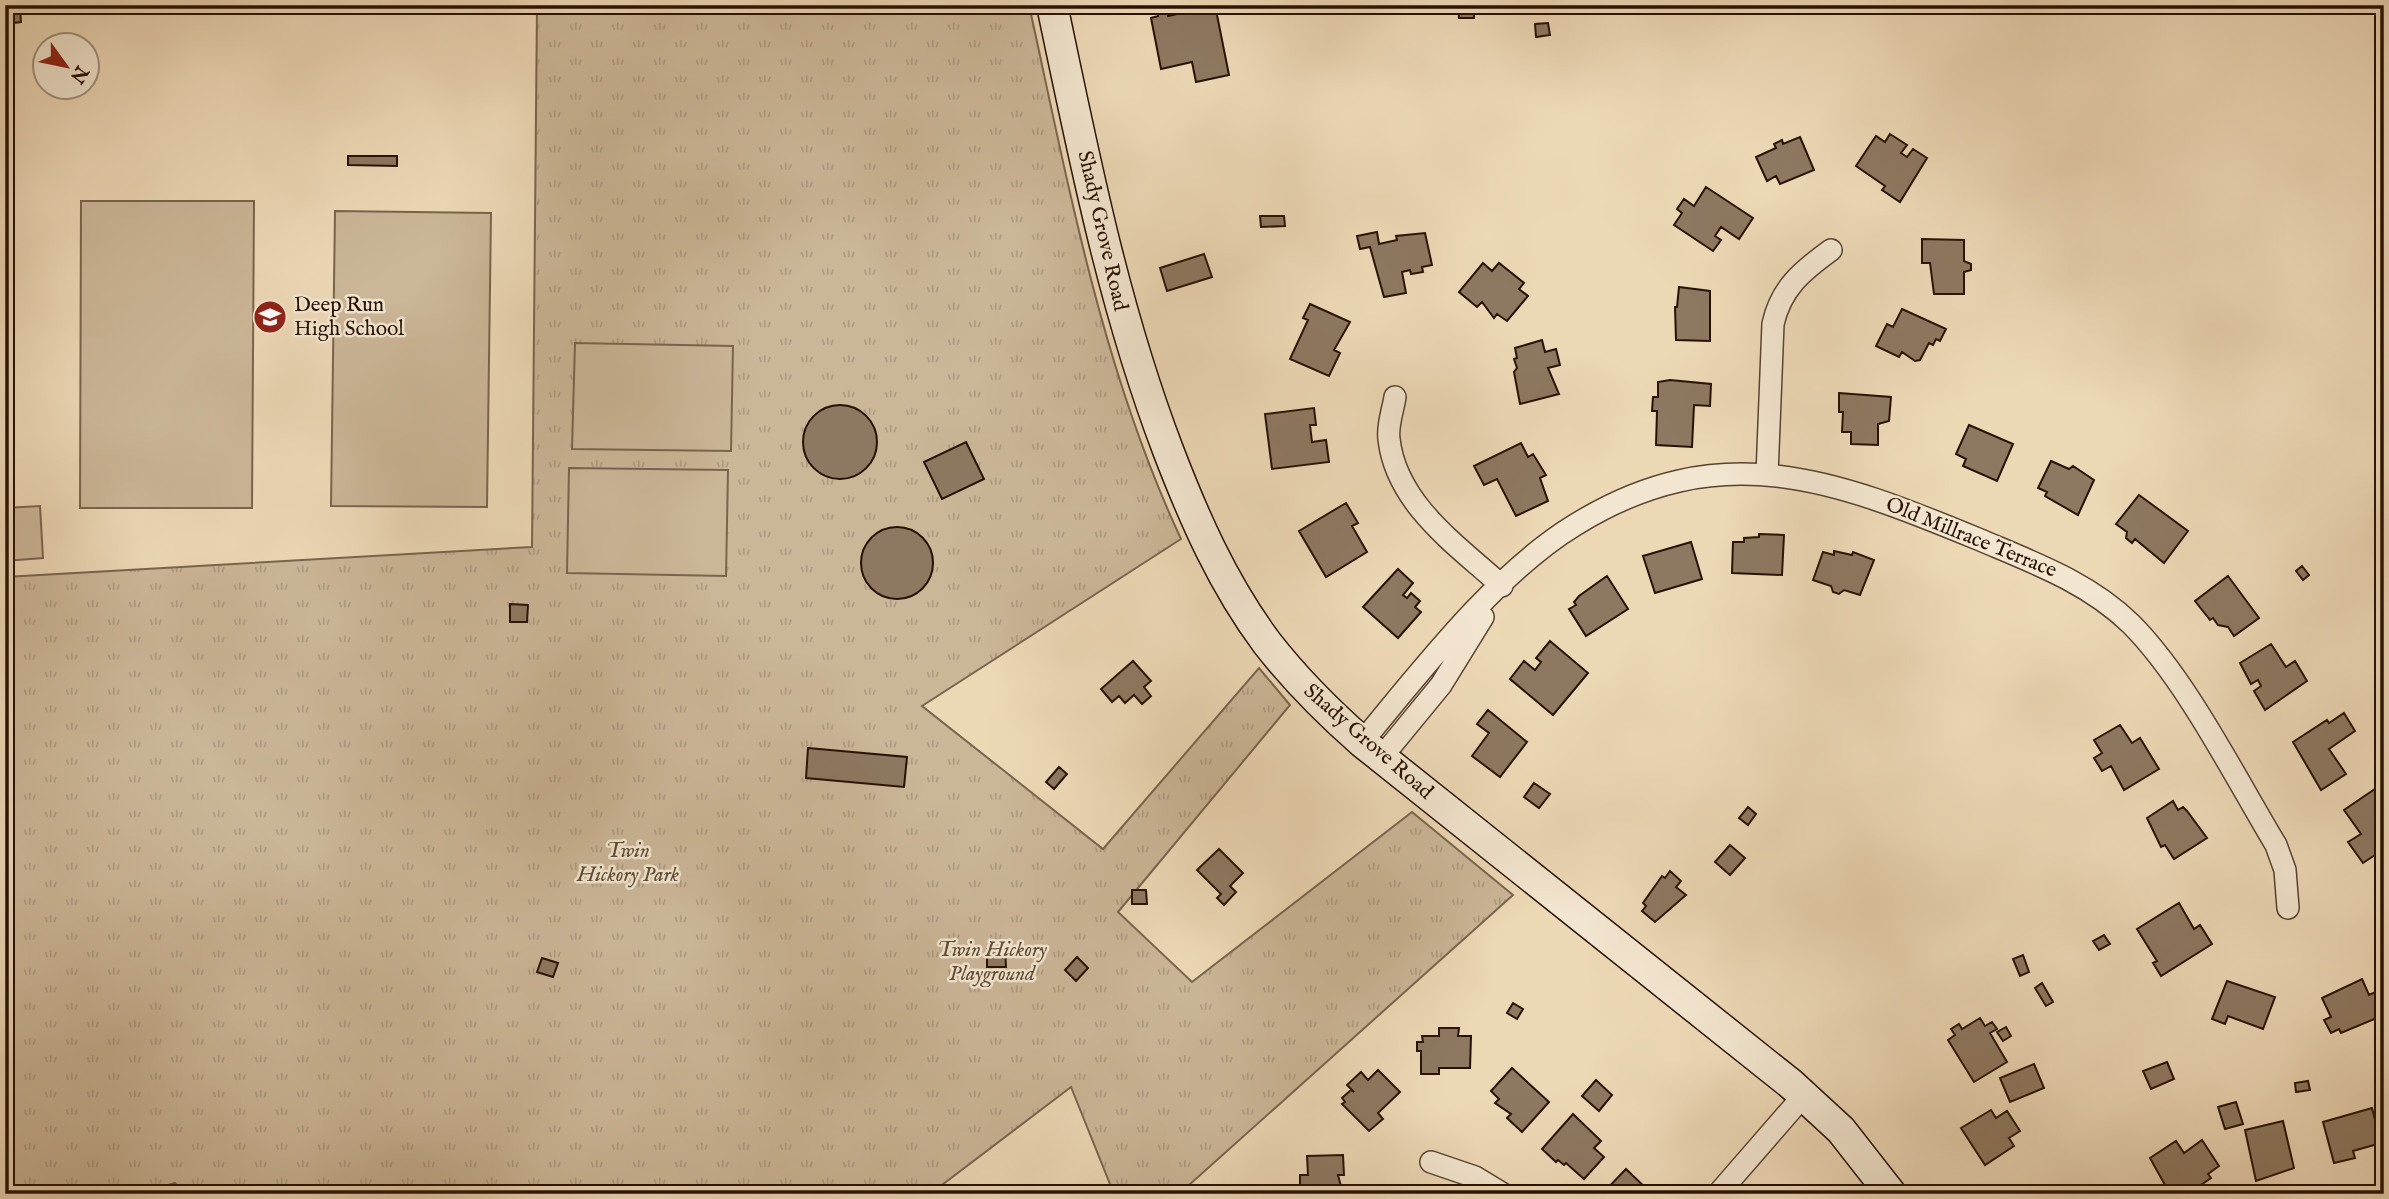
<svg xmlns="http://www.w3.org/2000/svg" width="2389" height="1199" viewBox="0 0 2389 1199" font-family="'IM FELL English',serif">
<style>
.park{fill:url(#park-tufts);stroke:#79644e;stroke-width:2}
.pitch{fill:#cbb698;stroke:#79644e;stroke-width:2}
.building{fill:#8e7861;stroke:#271104;stroke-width:2}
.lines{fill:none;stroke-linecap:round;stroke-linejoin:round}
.street-casing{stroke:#584330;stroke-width:24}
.secondary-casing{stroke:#271104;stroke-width:33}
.street{stroke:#f3e6d0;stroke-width:21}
.secondary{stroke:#f3e6d0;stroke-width:30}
.labels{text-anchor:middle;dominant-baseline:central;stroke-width:5;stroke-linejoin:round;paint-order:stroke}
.street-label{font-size:21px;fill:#271104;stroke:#f3e6d0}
.poi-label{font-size:21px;fill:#271104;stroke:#f3e6d0;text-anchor:start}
.park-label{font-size:21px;font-style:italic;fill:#604b38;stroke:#f3e6d0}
</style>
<defs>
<pattern id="park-tufts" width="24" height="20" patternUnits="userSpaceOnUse" patternTransform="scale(1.75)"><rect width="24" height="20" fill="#cbb698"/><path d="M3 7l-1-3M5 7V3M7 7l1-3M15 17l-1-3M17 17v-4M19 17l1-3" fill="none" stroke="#ae9b81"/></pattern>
</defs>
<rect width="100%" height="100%" fill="#edd8b6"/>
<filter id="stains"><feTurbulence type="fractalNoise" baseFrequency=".00286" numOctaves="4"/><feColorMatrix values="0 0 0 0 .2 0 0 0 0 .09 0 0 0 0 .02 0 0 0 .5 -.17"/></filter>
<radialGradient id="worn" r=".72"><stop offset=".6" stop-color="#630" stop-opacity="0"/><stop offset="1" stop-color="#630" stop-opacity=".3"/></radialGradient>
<path class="park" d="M537,5H1029C1069,187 1102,370 1181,539L922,706L1103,849L1259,668L1290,705L1118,912L1192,982L1412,812L1513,895L1179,1194H1114L1071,1087L930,1194H185L175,1183L140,1194H5V577L532,547Z"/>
<path class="pitch" d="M81,201H254L252,508H80Z
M335,211L491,213L487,507L331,506Z
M575,343L733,346L731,451L572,449Z
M569,468L728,470L726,576L567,573Z
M40,506L43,558L5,561V508Z"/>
<path class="building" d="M1190,5H1215L1229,75L1196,82L1192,62L1161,69L1151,18L1158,16L1157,12L1167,10L1168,16L1191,11Z
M1421,5H1474V18H1459L1458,8L1421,10Z
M20,7L21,22L5,24V9Z
M1548,23L1550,35L1536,37L1535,24Z
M1890,134L1907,145L1901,153L1907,157L1913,149L1927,158L1900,202L1882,190L1885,186L1856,166L1876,136L1885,142Z
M1800,137L1814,170L1780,184L1776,176L1767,181L1756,157L1776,148L1774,144L1782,140L1783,144Z
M348,156H397V166L348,165Z
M1706,187L1753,218L1739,239L1721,227L1715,236L1721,240L1713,251L1674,225L1682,213L1677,209L1684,199L1694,206Z
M1260,216H1284L1285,226L1261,227Z
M1377,232L1379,244L1397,240L1396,236L1425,233L1432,265L1422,267L1423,272L1411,274L1410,270L1402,272L1406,293L1384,297L1370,247L1360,249L1357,236Z
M1922,239L1964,240V261L1971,264V270L1964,272V294H1934L1930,263H1922Z
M1204,254L1212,277L1167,291L1160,268Z
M1483,263L1492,271L1499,263L1524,283L1519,289L1528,296L1507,321L1497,314L1494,318L1482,302L1477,307L1459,292Z
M1679,287L1710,291V341L1676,340L1675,307H1677Z
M1310,304L1350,322L1334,350L1340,353L1329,376L1290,359L1308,320L1303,318Z
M1902,309L1946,329L1940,341L1936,339L1933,345L1929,343L1920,360L1915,361L1902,352L1899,357L1876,346L1887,324L1893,327Z
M1542,340L1545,352L1556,349L1560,365L1548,368L1559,394L1520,404L1514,372L1517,368L1514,359L1517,358L1515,348Z
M1670,380L1711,384L1710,406L1694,405L1692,447L1656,445L1657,411H1652L1653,397H1658V382Z
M1839,393L1891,397L1889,421L1878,424V445L1851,444V432H1842L1843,412H1839Z
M803 442a37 37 0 1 1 74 0a37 37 0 1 1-74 0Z
M1314,408L1316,425H1310L1312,442L1326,440L1329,462L1272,469L1265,414Z
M1969,425L2013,444L1997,481L1963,466L1966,459L1956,454Z
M966,442L984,479L942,499L924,462Z
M1521,443L1528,457L1533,454L1546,475L1540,478L1548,501L1516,516L1497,479L1484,485L1474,466Z
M2051,461L2069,469L2073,466L2094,480L2078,515L2045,496L2047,492L2038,488Z
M2139,495L2188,531L2164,563L2135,539L2132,543L2126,538L2127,532L2116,524Z
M1346,503L1358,523L1352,526L1367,552L1326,577L1299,531Z
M861 563a36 36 0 1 1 72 0a36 36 0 1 1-72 0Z
M1759,534L1784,535L1782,575L1732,573L1733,542H1744V538L1759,537Z
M1691,542L1702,579L1655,593L1643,556Z
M1834,551L1852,555L1853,552L1874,560L1860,595L1844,590L1839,594L1833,592L1831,586L1813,580L1823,552L1834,555Z
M2302,566L2309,575L2303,580L2296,571Z
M1398,569L1413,583L1403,595L1407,598L1411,593L1420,601L1415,607L1421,612L1398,638L1363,607Z
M1607,576L1628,609L1586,636L1569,609L1576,605L1574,602L1579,596Z
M2228,576L2259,618L2234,636L2228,627L2218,625L2213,618L2210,620L2195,601Z
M510,604L528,605L527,622H510Z
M1550,641L1588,673L1553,715L1510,679L1524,661L1535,670L1541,662L1536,658Z
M2271,644L2286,667L2295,661L2307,681L2265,710L2254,691L2261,686L2258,680L2251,684L2240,663Z
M1133,661L1151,681L1144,687L1151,696L1142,704L1134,695L1125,703L1119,696L1112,702L1101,689Z
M1488,710L1527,742L1500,777L1472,756L1489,733L1477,724Z
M2344,713L2355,731L2329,749L2346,774L2321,790L2293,742L2327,720L2329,723Z
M2120,725L2132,743L2140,738L2159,769L2124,790L2111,766L2102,771L2094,758L2102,753L2094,740Z
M808,748L907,757L904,787L806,778Z
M1059,767L1067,774L1054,789L1046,782Z
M1534,783L1550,794L1539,808L1524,797Z
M2375,789L2380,797L2384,794V849L2363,863L2348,842L2361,834L2344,810Z
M2173,801L2178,810L2183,807L2187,811L2207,838L2174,859L2165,845L2161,847L2147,818Z
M1748,807L1756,814L1748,825L1739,818Z
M1730,845L1745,858L1730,875L1715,862Z
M1219,849L1243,873L1230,886L1236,892L1224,905L1217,898L1221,894L1197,870Z
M1670,871L1681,881L1676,887L1686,895L1655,922L1642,911L1646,906L1643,903L1662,876L1665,878Z
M1132,890H1146L1147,904H1132Z
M2381,891H2384V949L2378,948L2379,924H2382Z
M2179,903L2194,929L2200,925L2212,944L2161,976L2153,963L2157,961L2137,929Z
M2104,935L2110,944L2099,950L2093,941Z
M1005,948L1006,967H987V949Z
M2023,955L2029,972L2020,976L2013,959Z
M1077,957L1088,968L1076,981L1065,970Z
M542,958L558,963L553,977L537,972Z
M2362,979L2369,995L2380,990L2384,998V1015L2341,1033L2339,1029L2331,1033L2324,1020L2331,1017L2322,998Z
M2227,981L2275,997L2263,1029L2228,1016L2225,1024L2212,1019Z
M2042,983L2053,1002L2046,1006L2035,988Z
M1513,1003L1523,1009L1517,1019L1507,1013Z
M1980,1018L1985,1026L1992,1022L1997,1029L1990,1033L2007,1062L1974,1082L1948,1040L1955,1035L1951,1029L1959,1024L1962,1029Z
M2006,1027L2011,1036L2003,1041L1997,1032Z
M1439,1028H1459L1458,1036H1471L1470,1068H1439V1074H1421V1051H1417V1042H1423L1422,1036H1439Z
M2167,1062L2174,1079L2151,1089L2143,1071Z
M2034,1064L2044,1088L2010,1102L2000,1078Z
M1512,1068L1549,1102L1522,1132L1507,1118L1511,1114L1495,1103L1499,1099L1491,1091Z
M1378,1070L1400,1092L1378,1113L1383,1119L1369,1131L1342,1104L1345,1102L1342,1098L1351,1090L1354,1092L1347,1085L1361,1072L1368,1080Z
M1596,1080L1612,1095L1599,1111L1582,1096Z
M2308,1081L2310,1090L2296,1092L2295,1083Z
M2236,1102L2243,1124L2225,1129L2218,1107Z
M2372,1108L2381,1143L2353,1151L2355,1158L2334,1163L2323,1122Z
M1991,1110L1996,1118L2007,1111L2020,1131L2009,1138L2014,1146L1985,1165L1961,1128Z
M1573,1114L1601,1141L1594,1148L1604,1157L1584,1179L1566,1163L1564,1165L1558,1160L1556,1162L1542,1149Z
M2283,1121L2294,1168L2256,1181L2245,1130Z
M2202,1140L2219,1166L2208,1174L2211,1178L2192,1191L2190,1188L2182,1194H2170L2150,1158L2176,1141L2184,1153Z
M1343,1155L1344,1175H1338L1343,1194L1300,1192V1175H1308L1307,1156Z
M1626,1169L1652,1194H1602Z"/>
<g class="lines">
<defs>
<path id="street" d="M1395,397C1393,410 1387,426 1389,439C1396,504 1458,546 1502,586
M1767,475L1773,324C1781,288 1802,271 1831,250
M1362,742C1421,671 1496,573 1575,525C1720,435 1835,480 1978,539C2032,562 2088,582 2131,624C2186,679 2235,777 2276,845L2285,870L2288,908
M1381,758L1441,685L1483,617
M1431,1162L1475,1177L1503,1194
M1718,1194L1804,1095"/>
<path id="secondary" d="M1052,5C1084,156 1113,306 1168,450C1194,518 1223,584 1267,643C1295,679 1328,712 1362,742L1791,1084L1841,1130L1891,1194"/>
</defs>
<use href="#street" class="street-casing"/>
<use href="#secondary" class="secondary-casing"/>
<use href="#street" class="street"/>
<use href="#secondary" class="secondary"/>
</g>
<defs>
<symbol id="school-disc" viewBox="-11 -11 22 22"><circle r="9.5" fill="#8f2418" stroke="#f3e6d0"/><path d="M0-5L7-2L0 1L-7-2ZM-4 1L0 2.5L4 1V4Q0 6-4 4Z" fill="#fff"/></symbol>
</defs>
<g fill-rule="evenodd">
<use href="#school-disc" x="251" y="298" width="38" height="38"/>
</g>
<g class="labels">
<g class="street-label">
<text transform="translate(1102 231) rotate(77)">Shady Grove Road</text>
<text transform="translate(1971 538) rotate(22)">Old Millrace Terrace</text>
<text transform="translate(1368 742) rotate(41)">Shady Grove Road</text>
</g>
<g class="poi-label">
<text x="294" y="305">Deep Run<tspan x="294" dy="24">High School</tspan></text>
</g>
<g class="park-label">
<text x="628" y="851">Twin<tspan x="628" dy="24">Hickory Park</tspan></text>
<text x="992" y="950">Twin Hickory<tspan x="992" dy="24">Playground</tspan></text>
</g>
</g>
<rect width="2389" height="1199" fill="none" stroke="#edd8b6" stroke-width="28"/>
<rect x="7" y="7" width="2375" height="1185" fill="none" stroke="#271104" stroke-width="3.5"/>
<rect x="14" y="14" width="2361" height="1171" fill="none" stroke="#271104" stroke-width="2"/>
<g transform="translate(66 66) rotate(123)"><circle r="33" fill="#f3e6d0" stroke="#a1917e" stroke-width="2"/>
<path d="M0-5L12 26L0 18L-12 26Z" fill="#8f2418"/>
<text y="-10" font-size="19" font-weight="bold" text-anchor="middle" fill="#271104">N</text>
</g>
<rect width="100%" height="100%" filter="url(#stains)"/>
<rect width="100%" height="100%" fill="url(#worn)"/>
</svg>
